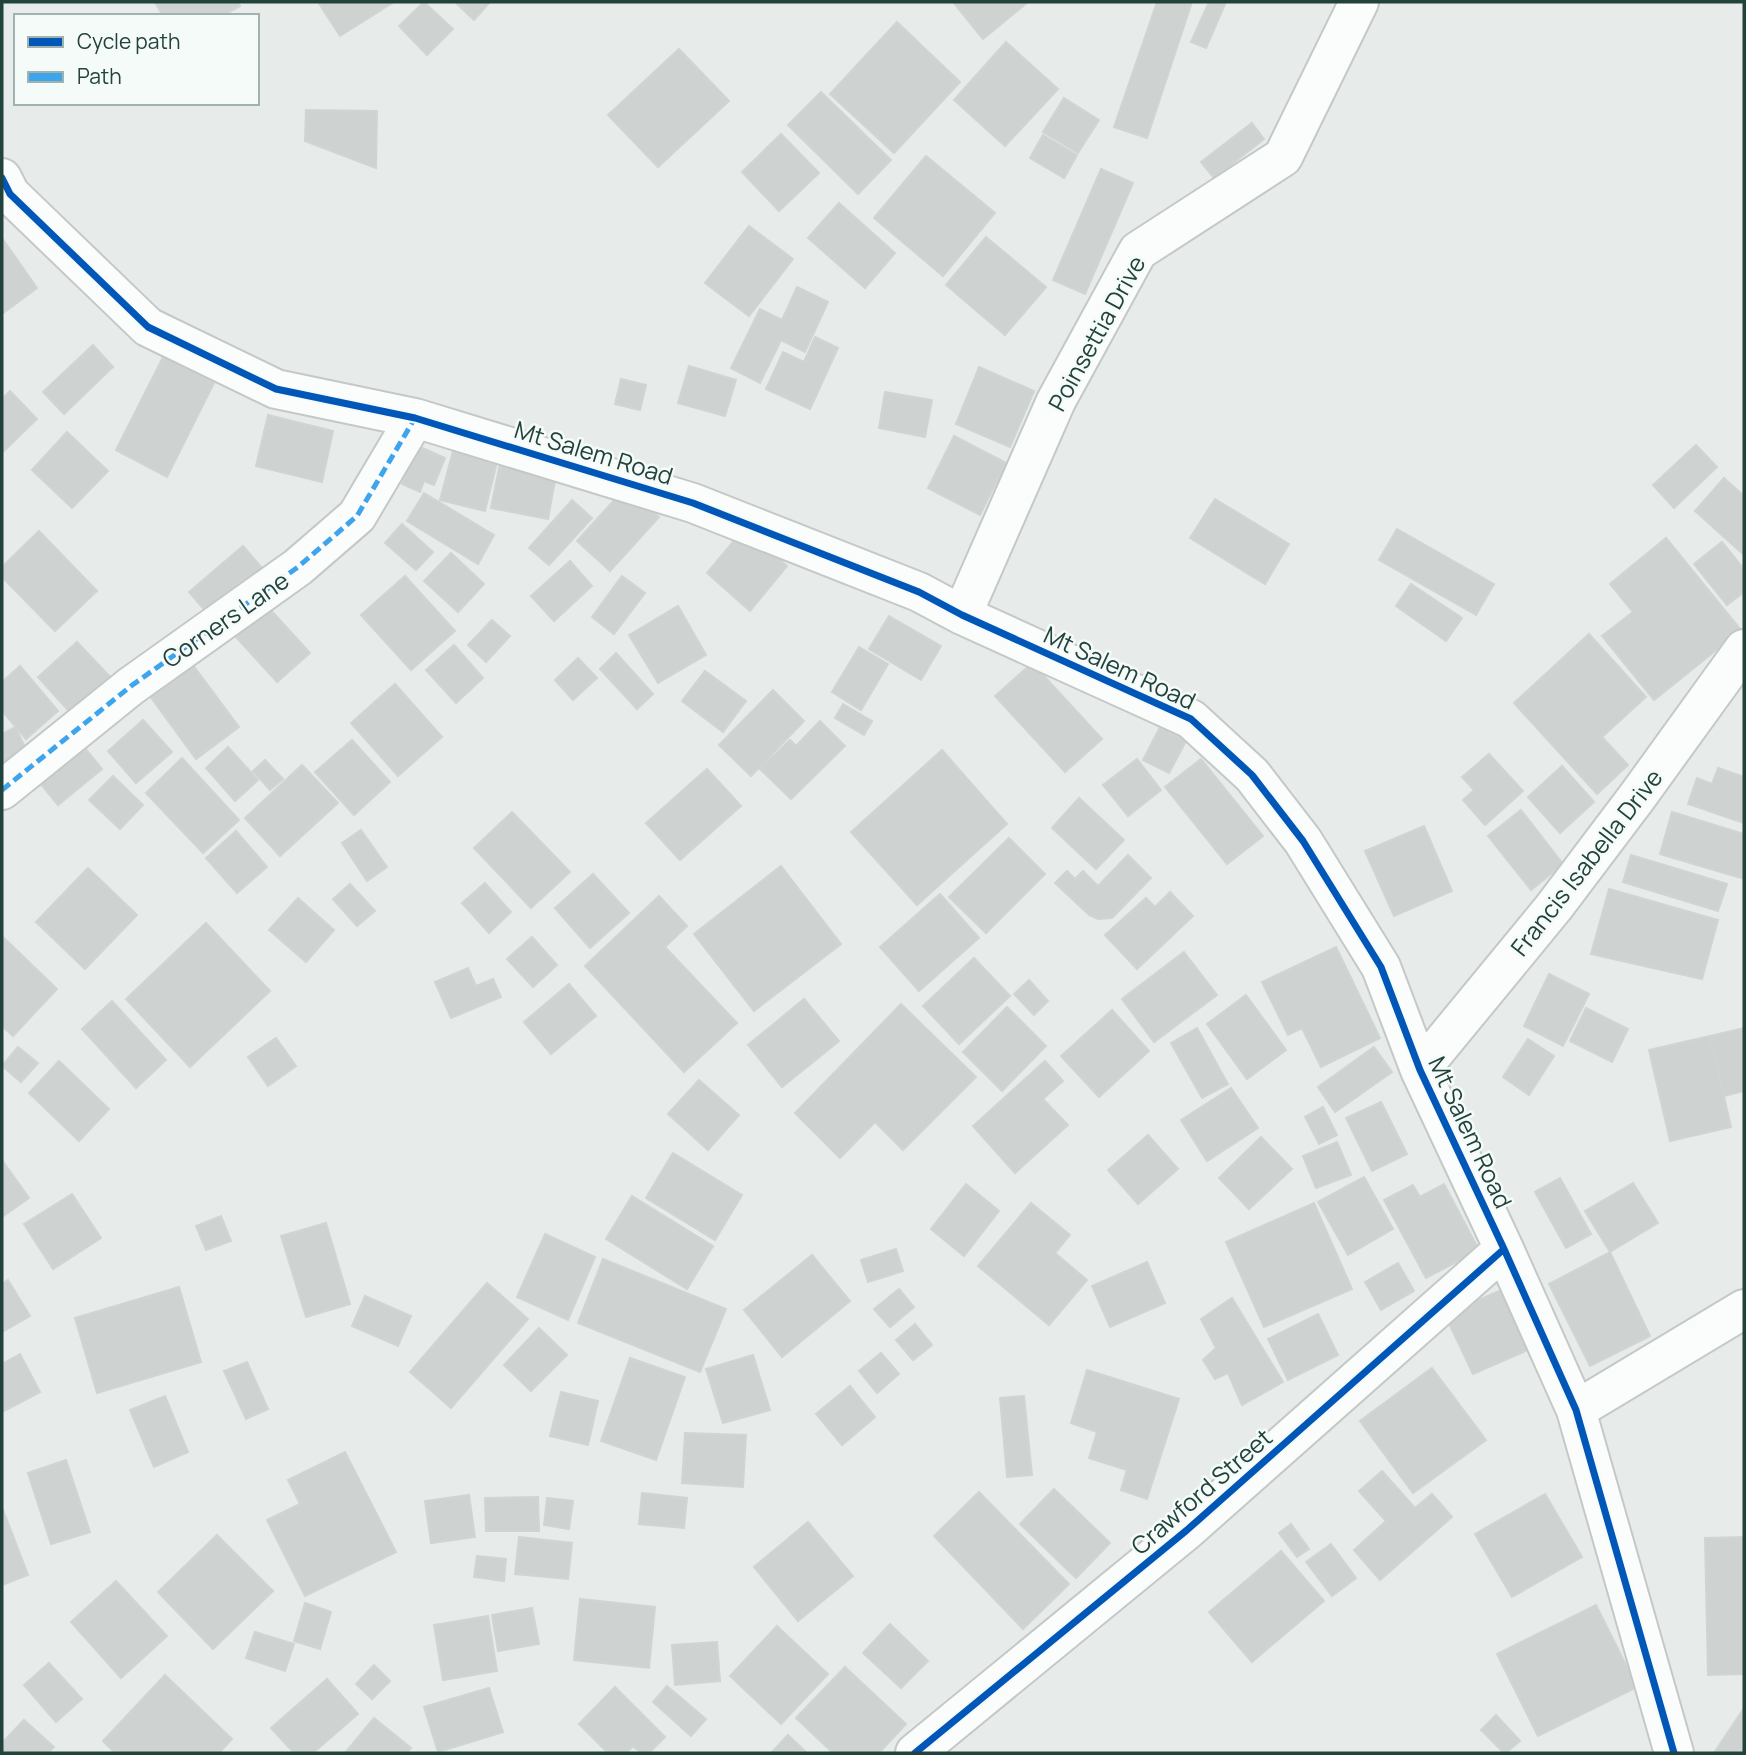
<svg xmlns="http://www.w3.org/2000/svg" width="1746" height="1755" viewBox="0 0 1746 1755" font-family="Manrope,sans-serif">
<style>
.building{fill:#ced3d1;stroke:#cfd5d3;stroke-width:2}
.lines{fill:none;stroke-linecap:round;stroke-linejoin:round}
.minor-casing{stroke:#c4c9c7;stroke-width:42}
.minor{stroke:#fbfcfc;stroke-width:38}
.quiet{stroke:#3ea4ec;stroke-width:5;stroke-dasharray:10 5;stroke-linecap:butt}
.cycleway-casing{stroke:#f5fbf8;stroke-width:11}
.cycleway{stroke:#0057b8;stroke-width:7}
.labels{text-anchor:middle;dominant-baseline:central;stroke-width:5;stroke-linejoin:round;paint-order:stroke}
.street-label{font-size:24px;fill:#22423c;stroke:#f5fbf8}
</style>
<rect width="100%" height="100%" fill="#e7ecea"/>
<path class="building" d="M155,2H238L240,6L222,16H163Z
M318,2H394L340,36Z
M424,2L453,29L427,55L399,26Z
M455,2H490L474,20Z
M953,2H1028L983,39Z
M1157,2H1192L1147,138L1114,127Z
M1209,2H1226L1206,48L1191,42Z
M897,22L960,82L894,153L830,94Z
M1006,42L1058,89L1005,146L954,100Z
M679,49L729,101L658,167L608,115Z
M821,92L891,160L858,194L788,125Z
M1064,98L1099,120L1078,153L1043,132Z
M306,110L377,111L376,168L305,141Z
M1252,123L1264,139L1214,178L1201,162Z
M781,134L819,173L779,211L742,172Z
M1043,135L1077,155L1064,178L1030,158Z
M926,156L995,213L943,276L874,218Z
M1101,169L1133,183L1085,294L1053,280Z
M839,203L895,253L865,288L808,238Z
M749,226L793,259L749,316L705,283Z
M986,237L1046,287L1005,335L946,285Z
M2,238L37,288L2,314Z
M797,287L828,302L805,352L781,340L760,383L731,368L760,309L782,320Z
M815,337L838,348L810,409L766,389L783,352L804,362Z
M93,345L113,367L64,414L43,392Z
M164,355L215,381L167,477L116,450Z
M689,366L736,380L725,416L678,403Z
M979,367L1034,391L1010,447L956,424Z
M621,379L646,385L640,410L615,404Z
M10,391L37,419L3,452L2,399Z
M885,392L932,400L925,437L879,428Z
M268,415L333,431L322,482L256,466Z
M67,432L108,471L72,508L32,470Z
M954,436L1006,463L980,515L928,488Z
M1696,445L1717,467L1674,508L1653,485Z
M418,446L445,458L434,485L424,481L420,492L402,484Z
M453,451L497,462L485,511L440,500Z
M500,463L556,475L548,519L491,508Z
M1724,478L1744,496V555L1695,511Z
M626,487L659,517L610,571L577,541Z
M424,493L494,535L478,564L407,521Z
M1215,499L1289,544L1265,584L1190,538Z
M572,500L592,518L549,565L529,548Z
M402,524L433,552L416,570L385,543Z
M1397,529L1494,584L1476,615L1379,560Z
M743,530L787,566L750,611L707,573Z
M39,531L97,591L55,631L2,577V567Z
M1666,538L1741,630L1654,700L1602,636L1633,612L1610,584Z
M1722,542L1744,569V592L1727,605L1694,564Z
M243,546L263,569L209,615L189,592Z
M451,553L484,584L458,612L424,581Z
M570,561L592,586L554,621L531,596Z
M405,576L455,631L411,670L361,615Z
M622,576L645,593L614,634L592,617Z
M1411,584L1462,618L1446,641L1396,606Z
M678,606L706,655L658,683L629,635Z
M268,607L310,653L277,682L236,637Z
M889,616L941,646L921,680L869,649Z
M492,620L510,636L486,662L468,645Z
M1589,634L1646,697L1602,737L1628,765L1597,794L1514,703Z
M77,642L116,683L76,719L38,677Z
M454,645L483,678L456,703L426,670Z
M859,647L888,664L861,710L832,692Z
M616,653L653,694L637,709L600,669Z
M187,657L239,727L196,759L144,688Z
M578,658L597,678L573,700L555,680Z
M1032,663L1102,739L1065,772L995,696Z
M20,666L58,711L26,739L2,711V682Z
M705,671L746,701L723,732L682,701Z
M395,684L442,737L398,776L351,723Z
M773,690L804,721L751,776L719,745Z
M843,704L872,721L864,735L835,718Z
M143,720L172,752L136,783L108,751Z
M820,721L845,746L791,799L760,769L790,740L796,746Z
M15,727L30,757L2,771V734Z
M1160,727L1186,741L1169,773L1143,760Z
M74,735L102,769L58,805L30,771Z
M352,740L390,782L354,815L315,772Z
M228,747L258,780L235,801L206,768Z
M942,750L1007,824L917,905L851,832Z
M1489,754L1523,791L1485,825L1463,800L1474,790L1462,777Z
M182,758L239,820L203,853L146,793Z
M1137,759L1161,790L1128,816L1103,785Z
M1201,759L1263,836L1227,864L1165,787Z
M265,760L283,779L270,790L253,771Z
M302,765L338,803L280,856L245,818Z
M1562,766L1594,802L1560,833L1528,797Z
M1718,768L1744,777V823L1688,804L1697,778L1712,784Z
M707,769L741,806L680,860L646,823Z
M113,776L143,805L120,829L89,800Z
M1079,798L1124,840L1096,869L1052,828Z
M1521,810L1563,864L1531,890L1488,836Z
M512,812L570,872L531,908L474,848Z
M1672,812L1744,834V879L1660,854Z
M1424,826L1452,891L1394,916L1365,851Z
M361,830L387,867L367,881L342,843Z
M236,831L267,867L237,893L206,858Z
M1009,838L1045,874L986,933L949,897Z
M1128,855L1151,878L1112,918L1098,919L1089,915L1055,883L1067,871L1075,879L1083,871L1098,886Z
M1631,855L1727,884L1718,911L1623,882Z
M781,866L841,944L754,1011L694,934Z
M88,868L137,915L85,969L36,922Z
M593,874L629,913L590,948L555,908Z
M485,883L511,912L489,933L462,903Z
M350,884L375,911L357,926L333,899Z
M1609,889L1718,920L1702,979L1591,954Z
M1170,892L1193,916L1137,969L1105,935L1146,898L1155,907Z
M940,894L979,938L919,991L880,947Z
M659,896L687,926L665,947L737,1023L684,1072L585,966Z
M298,898L334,930L306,962L269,930Z
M206,923L270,991L190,1067L126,999Z
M2,936L57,989L13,1036L2,1026Z
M532,937L557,965L533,987L507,959Z
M1336,947L1380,1038L1321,1067L1302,1028L1288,1035L1262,982Z
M1184,952L1217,995L1154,1042L1122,999Z
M974,958L1010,996L959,1044L923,1006Z
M468,968L476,986L493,979L501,997L451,1018L435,982Z
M1549,974L1589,994L1563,1046L1524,1026Z
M1029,980L1048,1001L1034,1015L1014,994Z
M569,984L596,1016L551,1054L524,1022Z
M1246,995L1286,1050L1247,1079L1207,1024Z
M804,999L839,1041L782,1087L748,1045Z
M112,1001L166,1060L136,1088L82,1029Z
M901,1004L976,1077L903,1150L875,1122L840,1158L795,1113Z
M1007,1007L1046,1046L1002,1091L963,1052Z
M1586,1008L1628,1029L1612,1062L1570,1041Z
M1112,1010L1149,1051L1099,1097L1061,1056Z
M1197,1028L1228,1084L1202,1098L1171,1043Z
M1744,1028V1091L1724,1096L1710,1036Z
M1710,1036L1731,1127L1670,1141L1649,1050Z
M276,1038L296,1066L268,1086L248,1057Z
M1528,1039L1554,1056L1529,1095L1503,1077Z
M18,1047L38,1063L21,1082L2,1066Z
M1374,1047L1392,1072L1335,1112L1318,1087Z
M59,1061L109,1109L79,1141L29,1093Z
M1045,1061L1063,1081L1043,1099L1068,1125L1015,1173L973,1126Z
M699,1080L739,1115L708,1150L668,1114Z
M1231,1088L1258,1128L1207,1161L1181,1120Z
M1381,1102L1407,1154L1372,1171L1346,1118Z
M1323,1107L1337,1135L1319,1144L1305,1117Z
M1148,1135L1178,1169L1138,1204L1108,1170Z
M1261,1137L1292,1169L1249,1209L1219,1178Z
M1337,1142L1351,1175L1316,1188L1303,1156Z
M673,1153L742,1195L715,1240L646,1198Z
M2,1160L29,1198L2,1217Z
M1364,1177L1393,1229L1348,1255L1318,1202Z
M1560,1178L1591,1234L1566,1248L1535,1192Z
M1633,1183L1658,1223L1610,1252L1585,1211Z
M966,1184L999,1211L964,1256L931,1229Z
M1444,1184L1479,1250L1426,1278L1384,1200L1413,1185L1420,1197Z
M72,1194L101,1238L53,1269L24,1224Z
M632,1196L713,1246L687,1289L606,1239Z
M1031,1203L1070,1235L1055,1253L1087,1280L1049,1325L978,1266Z
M1314,1203L1352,1289L1264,1327L1226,1242Z
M221,1216L231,1241L206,1250L196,1226Z
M326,1223L350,1304L306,1317L281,1236Z
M545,1234L595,1257L568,1320L517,1297Z
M896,1249L903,1271L868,1282L861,1260Z
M1610,1252L1650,1336L1590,1366L1549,1284Z
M812,1255L850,1301L782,1357L744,1310Z
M603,1259L726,1309L700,1372L578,1323Z
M1147,1262L1165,1303L1110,1327L1092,1286Z
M1398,1263L1414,1291L1381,1310L1365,1282Z
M8,1280L30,1316L2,1332V1284Z
M487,1283L528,1319L451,1408L410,1372Z
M179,1287L201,1362L97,1393L75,1318Z
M899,1289L914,1307L890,1327L874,1309Z
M1501,1290L1528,1350L1473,1374L1445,1315Z
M365,1296L411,1316L398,1346L352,1326Z
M1232,1298L1283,1382L1242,1405L1228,1373L1215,1379L1203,1360L1216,1348L1201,1319Z
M1318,1314L1338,1355L1288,1380L1268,1339Z
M915,1324L932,1345L913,1360L896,1340Z
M539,1328L567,1355L531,1391L504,1365Z
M881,1353L899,1374L877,1393L859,1371Z
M20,1354L40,1392L2,1412V1364Z
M753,1355L770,1410L723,1423L706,1369Z
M630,1358L685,1377L656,1460L601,1441Z
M247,1362L268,1409L246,1419L224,1371Z
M1432,1368L1486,1440L1413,1493L1360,1421Z
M1087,1370L1179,1399L1147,1499L1121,1490L1127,1470L1089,1458L1097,1432L1071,1423Z
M850,1386L875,1417L842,1445L816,1414Z
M561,1392L598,1401L588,1445L550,1436Z
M165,1396L188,1452L154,1467L130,1410Z
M1024,1396L1032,1475L1007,1477L1000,1398Z
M685,1433L746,1435L743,1487L682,1483Z
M345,1452L396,1552L305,1596L267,1520L300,1504L288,1480Z
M66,1460L90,1532L51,1544L28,1473Z
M1382,1471L1415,1508L1432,1494L1452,1517L1380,1580L1354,1550L1386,1521L1359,1491Z
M1054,1489L1110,1543L1076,1578L1020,1524Z
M979,1492L1069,1584L1023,1629L934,1536Z
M642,1493L687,1498L684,1528L639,1524Z
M1545,1494L1582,1557L1512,1597L1475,1534Z
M469,1495L475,1537L431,1543L425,1501Z
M538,1497L539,1531H486L485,1498Z
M547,1498L573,1501L569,1529L544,1525Z
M2,1507L28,1575L2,1585Z
M808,1522L853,1576L798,1621L754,1567Z
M1291,1524L1309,1549L1297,1557L1279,1533Z
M217,1535L273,1591L213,1649L158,1592Z
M519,1537L572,1543L568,1579L515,1574Z
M1744,1537V1674L1708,1675L1705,1538Z
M1331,1544L1356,1578L1332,1596L1306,1562Z
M1281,1551L1324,1601L1252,1662L1209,1612Z
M477,1556L506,1559L504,1581L474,1577Z
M116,1581L167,1636L121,1678L71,1622Z
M580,1599L655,1607L649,1668L574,1660Z
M305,1603L331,1612L320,1649L294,1641Z
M1596,1605L1637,1687L1538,1736L1497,1654Z
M532,1608L539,1644L498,1651L492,1615Z
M488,1616L497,1671L443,1680L434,1625Z
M890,1624L928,1661L901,1688L863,1653Z
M777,1626L828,1674L781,1724L730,1676Z
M255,1632L294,1644L285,1671L246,1658Z
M717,1642L720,1681L675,1685L672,1645Z
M49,1663L82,1699L56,1722L24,1685Z
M374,1665L390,1681L372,1699L356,1684Z
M845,1667L906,1724L879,1753H833L796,1718Z
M165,1675L232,1739L219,1753H115L103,1741Z
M327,1679L358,1714L313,1753H294L271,1728Z
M667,1686L706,1719L691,1736L653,1702Z
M615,1687L665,1737L649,1753H641L633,1746L626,1753H608L579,1724Z
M489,1688L503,1732L438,1752L424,1707Z
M1744,1708V1753H1714Z
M1496,1715L1509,1729L1494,1743L1481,1730Z
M374,1718L411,1748L407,1753H345Z
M24,1720L54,1747L48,1753H2V1743Z
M1509,1729L1520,1741L1506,1753H1504L1494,1743Z
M788,1735L807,1753H771Z"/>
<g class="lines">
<defs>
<path id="minor" d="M2,178L10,194L148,327L276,389L415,418L693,503L919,592L962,615L1191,719L1252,775L1303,841L1381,967L1420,1070L1504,1249L1576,1410L1674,1753
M962,615L1056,401L1138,251L1283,157L1359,2
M2,790L131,686L298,567L357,516L415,418
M1420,1070L1554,907L1637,797L1744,649
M1576,1410L1744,1309
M915,1753L1187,1530L1504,1249"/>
</defs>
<use href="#minor" class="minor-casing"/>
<use href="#minor" class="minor"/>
<path class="quiet" d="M2,790L131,686L298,567L357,516L415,418"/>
<defs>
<path id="cycleway" d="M2,178L10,194L148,327L276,389L415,418L693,503L919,592L962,615L1191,719L1252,775L1303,841L1381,967L1420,1070L1504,1249L1576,1410L1674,1753
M915,1753L1187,1530L1504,1249"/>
</defs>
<use href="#cycleway" class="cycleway-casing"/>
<use href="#cycleway" class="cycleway"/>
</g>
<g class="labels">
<g class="street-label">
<text transform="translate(1096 333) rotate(-61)">Poinsettia Drive</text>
<text transform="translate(594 452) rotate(17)">Mt Salem Road</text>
<text transform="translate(225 619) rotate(-35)">Corners Lane</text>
<text transform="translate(1120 667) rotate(25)">Mt Salem Road</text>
<text transform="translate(1586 862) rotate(-52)">Francis Isabella Drive</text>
<text transform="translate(1471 1132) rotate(65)">Mt Salem Road</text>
<text transform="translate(1201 1491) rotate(-41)">Crawford Street</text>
</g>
</g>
<rect width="1746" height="1755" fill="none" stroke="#22423c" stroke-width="7"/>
<rect x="14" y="14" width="245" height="91" fill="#f5fbf8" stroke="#a1b1ad" stroke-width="2"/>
<rect x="28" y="37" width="35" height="10" fill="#0057b8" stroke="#a1b1ad" stroke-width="2"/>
<text x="77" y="49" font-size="21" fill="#22423c">Cycle path</text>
<rect x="28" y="72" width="35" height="10" fill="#3ea4ec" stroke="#a1b1ad" stroke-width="2"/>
<text x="77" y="84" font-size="21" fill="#22423c">Path</text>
</svg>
